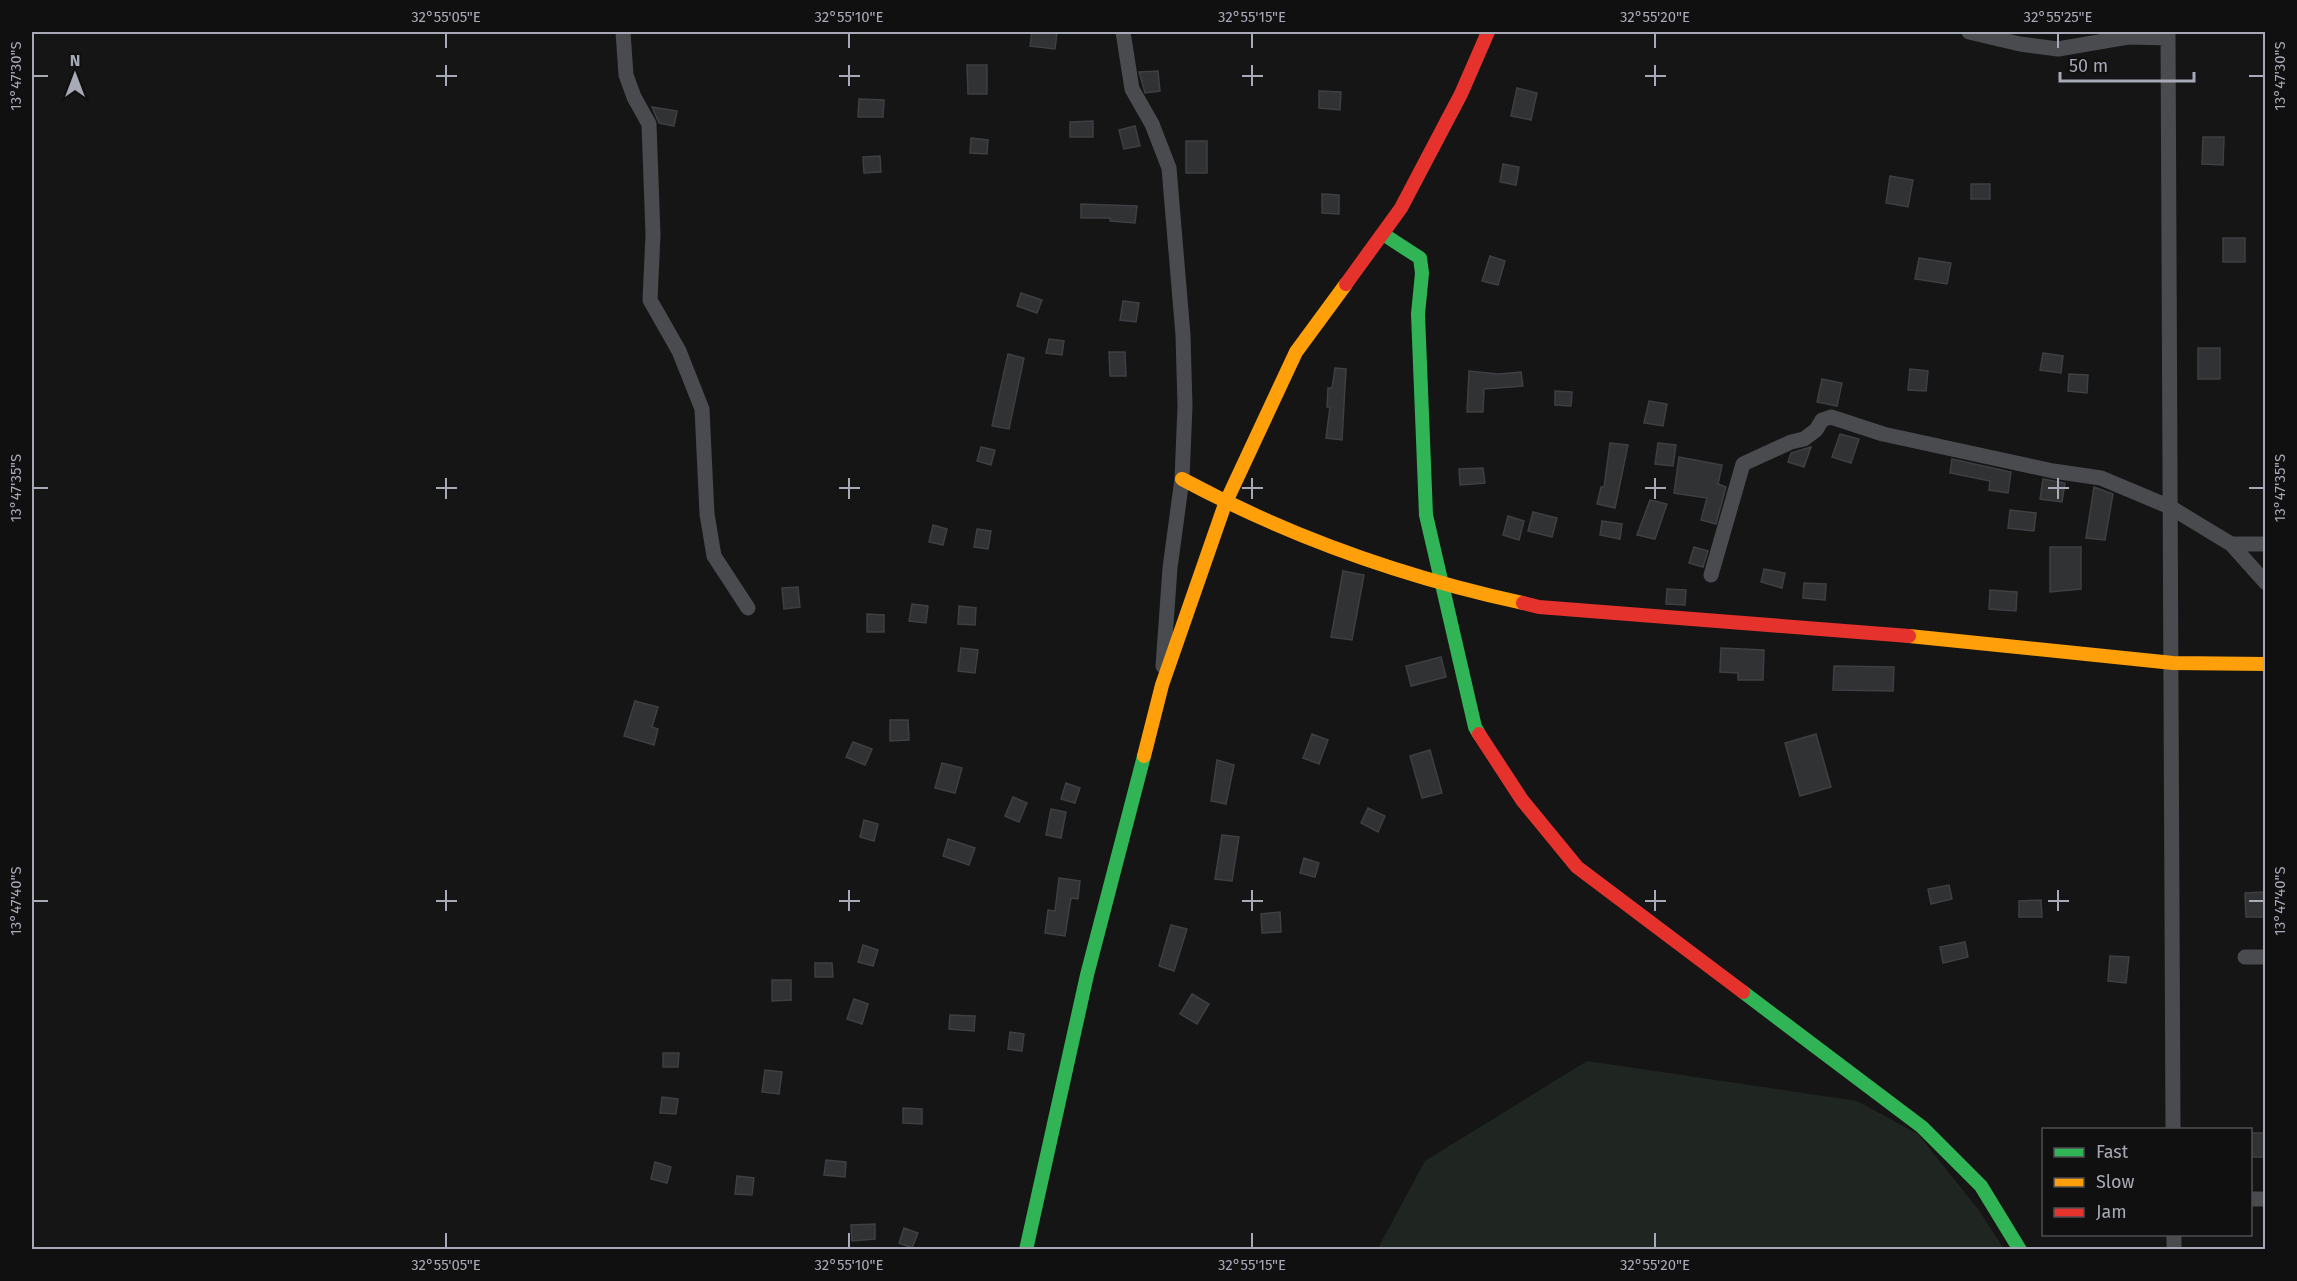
<svg xmlns="http://www.w3.org/2000/svg" width="2297" height="1281" viewBox="0 0 2297 1281" font-family="'Fira Sans',sans-serif">
<style>
.green{fill:#1f2621}
.building{fill:#313234;stroke:#3e3f42;stroke-width:1.5}
.lines{fill:none;stroke-linecap:round;stroke-linejoin:round}
.street{stroke:#4a4b4e;stroke-width:15}
.fast{stroke:#30b455;stroke-width:14}
.slow{stroke:#ff9f0a;stroke-width:14}
.jam{stroke:#e5322d;stroke-width:14}
.ticks{fill:none;stroke:#a8a9b6;stroke-width:2}
.neatline{fill:none;stroke:#a8a9b6;stroke-width:2}
.ticks-label{font-size:15px;text-anchor:middle;fill:#a8a9b6}
</style>
<rect width="100%" height="100%" fill="#151516"/>
<path class="green" d="M1587,1061L1857,1101L1918,1134L1978,1209L2004,1249L1377,1250L1425,1161Z"/>
<path class="building" d="M1032,32H1057L1055,49L1030,46Z
M967,65H987V94H968Z
M1158,71L1160,91L1145,93L1139,72Z
M1517,88L1537,93L1531,120L1511,116Z
M1319,91L1341,92L1340,110L1319,108Z
M859,99L884,100L883,117H858Z
M652,107L677,111L674,126L659,123Z
M1093,121V137H1070V122Z
M1135,126L1140,146L1124,149L1119,130Z
M2203,137H2224L2223,165L2202,164Z
M971,138L988,140L987,154L970,153Z
M1186,141H1207V173H1186Z
M880,156L881,172L864,173L863,157Z
M1503,164L1519,167L1516,185L1500,182Z
M1890,176L1913,180L1908,207L1886,203Z
M1971,184H1990V199H1971Z
M1322,194L1339,195V214L1322,213Z
M1081,204L1137,206L1135,223L1110,221V218H1081Z
M2223,238H2245V262H2223Z
M1490,256L1505,261L1498,285L1482,281Z
M1919,258L1951,263L1947,284L1915,279Z
M1021,293L1042,300L1037,313L1017,306Z
M1123,301L1139,303L1136,322L1120,320Z
M1049,339L1064,341L1062,355L1046,353Z
M2198,348H2220V379H2198Z
M1109,352H1125L1126,376H1110Z
M2043,353L2063,356L2061,373L2040,370Z
M1008,354L1024,358L1009,429L992,426Z
M1335,368L1346,369L1342,440L1326,438L1330,407H1327L1328,388H1332Z
M1910,369L1928,371L1926,391L1908,390Z
M1469,371L1498,374L1521,372L1523,386L1484,389L1483,412H1467Z
M2069,374L2088,375L2087,393L2068,391Z
M1822,379L1842,383L1837,406L1817,402Z
M1555,391L1572,392L1571,406L1555,405Z
M1649,401L1667,404L1663,426L1644,423Z
M1840,434L1859,439L1851,463L1832,457Z
M1610,443L1628,445L1615,508L1597,504L1601,487H1604Z
M1658,443L1676,445L1673,466L1655,464Z
M981,447L995,450L991,465L977,461Z
M1811,447L1804,467L1788,462L1791,453Z
M1679,457L1722,465L1718,484L1726,487L1716,524L1701,520L1707,498L1674,493Z
M1952,459L2011,472L2008,493L1989,490L1990,481L1950,473Z
M1483,468L1485,483L1460,485L1459,469Z
M2043,479L2065,483L2062,502L2040,499Z
M2094,487L2113,494L2105,540L2086,538Z
M1650,500L1667,504L1655,539L1637,535Z
M2010,510L2036,513L2034,531L2008,528Z
M1533,512L1557,518L1552,537L1528,531Z
M1508,516L1524,521L1519,540L1503,535Z
M1602,521L1622,524L1620,539L1600,535Z
M933,525L947,529L943,545L929,542Z
M977,529L991,531L988,549L974,547Z
M1694,547L1708,551L1703,567L1689,563Z
M2050,547H2081V589L2050,592Z
M1764,569L1785,573L1782,588L1761,582Z
M1343,571L1364,575L1352,640L1331,637Z
M1804,583L1826,584L1825,600L1803,598Z
M798,587L800,607L784,609L782,588Z
M1667,589L1686,590L1685,605L1666,604Z
M1990,590L2017,592L2016,611L1989,609Z
M912,604L928,606L926,623L909,621Z
M959,606L976,608L975,625L958,624Z
M867,614L884,615V632H867Z
M961,648L978,650L975,673L958,671Z
M1721,648L1764,650L1763,680H1738V673L1720,672Z
M1441,657L1446,677L1411,686L1406,666Z
M1834,666L1894,667L1893,691L1833,690Z
M635,701L658,707L652,727L658,729L654,745L624,736Z
M890,720H908L909,740L890,741Z
M1312,734L1328,740L1319,764L1303,758Z
M1816,734L1831,787L1800,796L1785,743Z
M853,742L872,749L865,765L846,757Z
M1430,750L1442,793L1422,798L1410,756Z
M1217,760L1234,765L1226,804L1211,801Z
M942,763L962,768L955,793L935,788Z
M1066,783L1080,788L1075,803L1061,799Z
M1013,797L1027,803L1019,822L1005,816Z
M1368,808L1385,816L1378,832L1361,823Z
M1051,809L1066,812L1061,838L1046,835Z
M864,820L878,824L874,841L860,837Z
M1222,835L1239,837L1232,881L1215,879Z
M948,839L975,848L969,865L943,856Z
M1304,858L1319,863L1315,877L1300,873Z
M1059,878L1080,881L1078,899L1071,898L1065,936L1045,933L1048,910L1055,911Z
M1949,885L1952,899L1931,904L1928,889Z
M2265,892V917H2246L2245,893Z
M2041,900L2042,917H2019V901Z
M1280,912L1281,932L1262,933L1261,914Z
M1171,925L1187,929L1174,971L1159,966Z
M1965,942L1968,957L1943,963L1940,947Z
M863,945L878,950L873,966L858,962Z
M2110,956L2129,957L2126,983L2108,981Z
M815,963H832L833,977H815Z
M772,980H791V1000L772,1001Z
M1192,994L1209,1004L1197,1024L1180,1014Z
M854,999L868,1004L862,1024L847,1019Z
M950,1015L975,1016L974,1031L949,1029Z
M1010,1032L1024,1034L1022,1051L1008,1049Z
M663,1053H679L678,1067H663Z
M765,1070L782,1072L779,1094L762,1092Z
M662,1097L678,1099L676,1114L660,1113Z
M903,1108L922,1109V1124L903,1123Z
M2250,1133H2265V1157H2250Z
M826,1160L846,1162L845,1177L824,1175Z
M655,1162L671,1167L667,1183L651,1179Z
M737,1176L754,1178L752,1195L735,1194Z
M875,1224V1239L852,1241L851,1225Z
M904,1228L918,1233L912,1248L899,1243Z"/>
<g class="lines">
<path class="street" d="M623,32L626,75L634,97L649,124L653,235L650,300L679,351L702,409L707,514L714,556L748,608
M1123,32L1132,89L1152,124L1169,168L1183,335L1185,406L1182,479L1170,568L1163,666
M1969,32L2020,44L2058,49L2128,37L2168,38
M2168,32L2173,1130
M2231,544H2266
M1711,575L1743,464L1791,442L1804,439L1816,430L1822,420L1831,417L1883,434L2053,471L2101,478L2170,507L2231,544L2266,583
M2245,957H2266
M2250,1199H2266
M2174,1234V1250"/>
<path class="fast" d="M1383,234L1420,258L1422,273L1418,314L1426,515L1475,727L1479,734
M1743,992L1922,1127L1981,1186L2020,1250
M1026,1250L1087,975L1144,756"/>
<path class="slow" d="M1182,479C1290,537 1403,577 1523,603
M1909,636L2173,663L2266,664
M1144,756L1162,685L1225,504L1296,352L1346,284"/>
<path class="jam" d="M1346,284L1401,208L1461,94L1488,32
M1523,603L1539,607L1909,636
M1479,734L1522,800L1577,867L1743,992"/>
</g>
<path class="ticks" d="M446,33V48M849,33V48M1252,33V48M1655,33V48M2058,33V48M446,65V86M849,65V86M1252,65V86M1655,65V86M33,76H48M436,76H457M839,76H860M1242,76H1263M1645,76H1666M2249,76H2264M446,478V499M849,478V499M1252,478V499M1655,478V499M2058,478V499M33,488H48M436,488H457M839,488H860M1242,488H1263M1645,488H1666M2048,488H2069M2249,488H2264M446,890V911M849,890V911M1252,890V911M1655,890V911M2058,890V911M33,901H48M436,901H457M839,901H860M1242,901H1263M1645,901H1666M2048,901H2069M2249,901H2264M446,1233V1248M849,1233V1248M1252,1233V1248M1655,1233V1248"/>
<rect width="2297" height="1281" fill="none" stroke="#101011" stroke-width="66"/>
<rect x="2042" y="1128" width="210" height="108" fill="#101011" stroke="#4d4d53" stroke-width="1.5"/>
<rect x="2054" y="1148" width="30" height="9" fill="#30b455" stroke="#4d4d53" stroke-width="1.5"/>
<text x="2096" y="1158" font-size="18" fill="#a8a9b6">Fast</text>
<rect x="2054" y="1178" width="30" height="9" fill="#ff9f0a" stroke="#4d4d53" stroke-width="1.5"/>
<text x="2096" y="1188" font-size="18" fill="#a8a9b6">Slow</text>
<rect x="2054" y="1208" width="30" height="9" fill="#e5322d" stroke="#4d4d53" stroke-width="1.5"/>
<text x="2096" y="1218" font-size="18" fill="#a8a9b6">Jam</text>
<g transform="translate(75 75)" stroke="#101011" stroke-width="4.5" paint-order="stroke">
<path d="M0-4.5L10 22L0 15L-10 22Z" fill="#a8a9b6"/>
<text y="-9" font-size="16" font-weight="bold" text-anchor="middle" fill="#a8a9b6">N</text>
</g>
<path d="M2060 72v9h134v-9" fill="none" stroke="#a8a9b6" stroke-width="3"/>
<text x="2069" y="72" font-size="18" fill="#a8a9b6" stroke="#101011" stroke-width="4.5" paint-order="stroke">50 m</text>
<rect x="33" y="33" width="2231" height="1215" class="neatline"/>
<g class="ticks-label">
<text x="446" y="22">32°55'05"E</text>
<text x="849" y="22">32°55'10"E</text>
<text x="1252" y="22">32°55'15"E</text>
<text x="1655" y="22">32°55'20"E</text>
<text x="2058" y="22">32°55'25"E</text>
<text transform="translate(16 76) rotate(-90)" y="5">13°47'30"S</text>
<text transform="translate(2280 76) rotate(-90)" y="5">13°47'30"S</text>
<text transform="translate(16 488) rotate(-90)" y="5">13°47'35"S</text>
<text transform="translate(2280 488) rotate(-90)" y="5">13°47'35"S</text>
<text transform="translate(16 901) rotate(-90)" y="5">13°47'40"S</text>
<text transform="translate(2280 901) rotate(-90)" y="5">13°47'40"S</text>
<text x="446" y="1270">32°55'05"E</text>
<text x="849" y="1270">32°55'10"E</text>
<text x="1252" y="1270">32°55'15"E</text>
<text x="1655" y="1270">32°55'20"E</text>
</g>
</svg>
